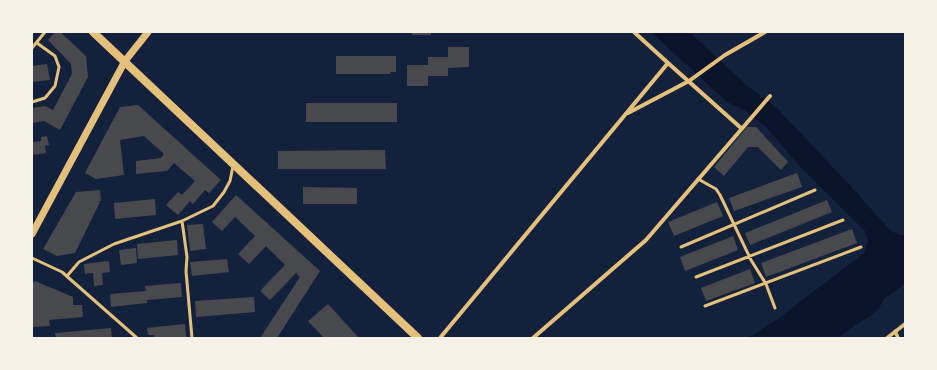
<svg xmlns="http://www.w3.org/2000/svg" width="937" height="370" viewBox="0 0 937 370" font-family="'Times New Roman',serif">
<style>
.water{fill:#0b132b}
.building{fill:#48494c}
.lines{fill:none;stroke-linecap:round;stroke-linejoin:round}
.service{stroke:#e5c07b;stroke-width:3}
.pedestrian{stroke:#e5c07b;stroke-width:3.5}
.minor{stroke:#e5c07b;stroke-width:4}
.tertiary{stroke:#e5c07b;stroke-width:7}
.secondary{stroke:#e5c07b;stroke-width:8}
</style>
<rect width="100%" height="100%" fill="#14213d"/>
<path class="water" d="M651,32H689L750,88L776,107L856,192L890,230L899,235H905V284L884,299L878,310L837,338H748L775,321L864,253L868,241L865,231L801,168L766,127L746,111L727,102Z"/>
<path class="building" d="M55,32H60L86,56L88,77L60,130L44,121L32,123V108L45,106L53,110L72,74L71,64L48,40Z
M412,32H431V35H412Z
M448,47H469V67L448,68V76H428V86H407V65H428V57H448Z
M336,56H396V72H390V74H336Z
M47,64L50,80L32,82V66Z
M306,103H397V122H306Z
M138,105L221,180L209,193L205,190L193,204L190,201L178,215L166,205L178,192L182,195L195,181L174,163L167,171L136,174V161L161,158L164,154L144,136L120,140L124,175L96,179L85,173L120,107Z
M747,127H756L788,162L781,170L758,147H748L724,176L714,167Z
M47,136L49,145L45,146L46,153L32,155V142L41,141V137Z
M385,150L386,169H278V151Z
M797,173L802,187L734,211L729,198Z
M303,187L357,188V204H303Z
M100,190L101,201H97L100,202L75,253L57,256L43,249L76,192Z
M236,195L320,271L277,338H260L300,277L296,273L270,300L260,291L285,265L266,246L249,264L238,254L255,236L235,217L222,231L212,222Z
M155,199L156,215L115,219L114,203Z
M827,200L832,212L750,245L745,233Z
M717,202L723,216L674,236L668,222Z
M203,224L206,249L190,251L187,225Z
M852,229L857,243L766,277L761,263Z
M733,236L738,250L685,271L680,257Z
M177,240L178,255L138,259L137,244Z
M136,248L137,263L121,265L119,250Z
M227,259L229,272L192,276L190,262Z
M109,261L110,272L102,273L103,285L94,286L93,273L85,274L84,264Z
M750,269L755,283L706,301L701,288Z
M35,281L73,297V305H82L83,317L49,320L50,326L32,327V284Z
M181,283L182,297L147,300V303L111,307L110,294L146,291L145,286Z
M254,297L255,312L196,317L195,301Z
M328,304L359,338H324L308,321Z
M185,324L186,337L154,338V335H148L147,328Z
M111,328L112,338H56L55,333Z"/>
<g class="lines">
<path class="service" d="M32,48L45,32
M32,102L45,98L55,86L59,67L55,56L37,43
M698,179L716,189L720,195L751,260L766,284L775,308
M182,221L187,257L186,271L192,338
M681,247L815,190
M32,258L62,272L137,338
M67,276L79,262L114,244L182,221L213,206L224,192L230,181L233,166
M696,277L843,220
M705,306L861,247"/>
<path class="pedestrian" d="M895,331L898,338
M887,338L905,324"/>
<path class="minor" d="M634,32L668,63
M628,113L689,81L725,55L765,32
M440,338L668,63L741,128
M533,338L646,240L770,96"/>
<path class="tertiary" d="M32,234L125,61L148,32"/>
<path class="secondary" d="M93,32L418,338"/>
</g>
<rect width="937" height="370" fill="none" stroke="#f6f1e7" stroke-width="66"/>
</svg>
